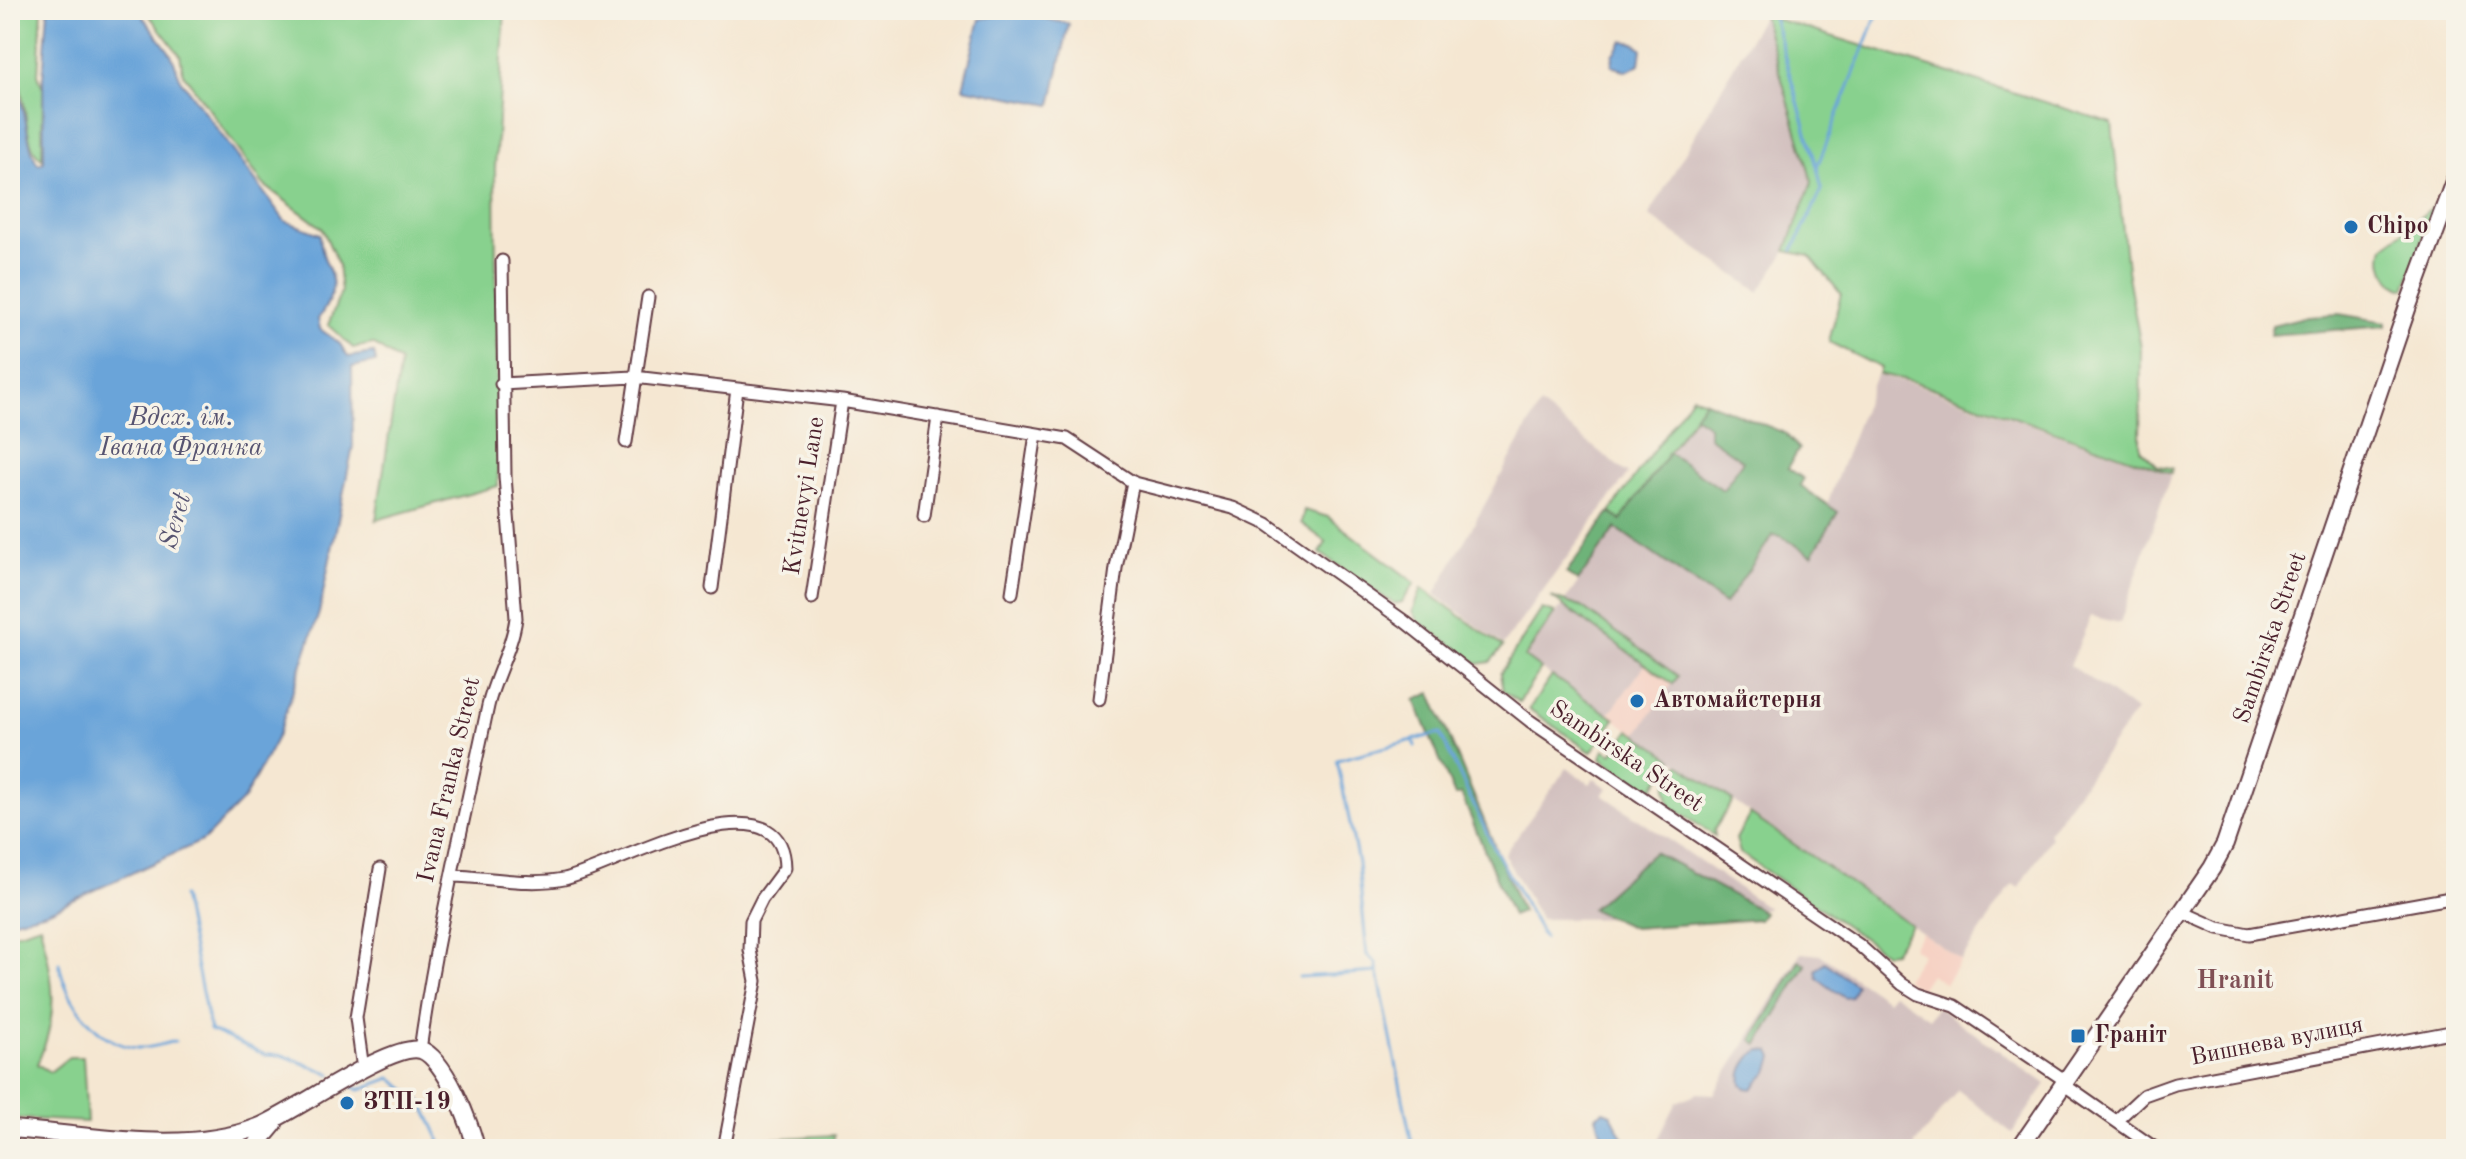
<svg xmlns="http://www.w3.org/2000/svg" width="2466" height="1159" viewBox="0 0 2466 1159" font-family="'Old Standard TT',serif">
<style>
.built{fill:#f6d2c4}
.industrial{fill:#d1bfbe}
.green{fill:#88d18e;stroke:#69785c;stroke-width:2}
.forest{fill:#6eb379;stroke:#5c6952;stroke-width:2}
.water{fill:#6aa4d9;stroke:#5a6282;stroke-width:2}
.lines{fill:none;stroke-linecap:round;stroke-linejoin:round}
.stream{stroke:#6aa4d9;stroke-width:3}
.street-casing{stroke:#643d44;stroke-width:15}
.secondary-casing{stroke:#643d44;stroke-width:20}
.street{stroke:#fff;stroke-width:11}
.secondary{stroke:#fff;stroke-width:16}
.poi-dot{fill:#1f6fb2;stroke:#f7f3e8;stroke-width:3}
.labels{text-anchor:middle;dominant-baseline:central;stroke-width:7;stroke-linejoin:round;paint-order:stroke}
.poi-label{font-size:24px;font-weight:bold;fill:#4a1f2b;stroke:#f7f3e8;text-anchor:start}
.street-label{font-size:24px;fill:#4a1f2b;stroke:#f7f3e8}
.water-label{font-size:26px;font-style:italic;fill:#575471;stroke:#f7f3e8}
.neighbourhood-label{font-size:26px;font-weight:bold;fill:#805055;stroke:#f7f3e8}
</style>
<rect width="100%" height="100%" fill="#f7f3e8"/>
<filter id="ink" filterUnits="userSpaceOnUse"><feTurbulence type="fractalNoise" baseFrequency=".0125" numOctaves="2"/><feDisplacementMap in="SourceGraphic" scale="16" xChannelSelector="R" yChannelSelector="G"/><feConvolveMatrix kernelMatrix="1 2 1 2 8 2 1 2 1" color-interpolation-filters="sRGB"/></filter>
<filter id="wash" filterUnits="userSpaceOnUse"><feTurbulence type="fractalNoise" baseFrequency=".006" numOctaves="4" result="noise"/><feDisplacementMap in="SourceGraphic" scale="32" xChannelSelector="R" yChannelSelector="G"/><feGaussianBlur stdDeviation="1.8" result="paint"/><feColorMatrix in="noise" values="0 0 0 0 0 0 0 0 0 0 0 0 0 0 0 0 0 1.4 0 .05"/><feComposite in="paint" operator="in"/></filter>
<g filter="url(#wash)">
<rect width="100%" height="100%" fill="#f5e7d2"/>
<path class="built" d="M1645,664L1673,684L1637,734L1608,715Z
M1922,933L1961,960L1945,984L1930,974L1920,989L1905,979L1922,954L1912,947Z"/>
<path class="industrial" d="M1763,15L1812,182L1786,251L1759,292L1649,216Z
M1876,375L1914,384L2171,474L2120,623L2091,616L2070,665L2136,711L2048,833L2051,837L2019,888L2013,884L1961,960L1637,734L1672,684L1645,665L1608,715L1525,658L1701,407L1804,479L1800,486L1827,504Z
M1540,405L1628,474L1503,645L1435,594Z
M1567,768L1590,784L1594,779L1608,788L1603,795L1768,908L1664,918L1540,919L1504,854Z
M1801,953L1821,955L1887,1000L1893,993L1929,1018L1937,1007L2046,1084L2012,1133L1958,1090L1914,1146L1917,1149H1798L1774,1135L1765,1149H1653L1677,1102L1698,1093L1714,1094Z"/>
<path class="green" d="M10,10H42L38,74L43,89L42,159C24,148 28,104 19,84L10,82Z
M145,10H505L495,168L498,486L376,520L400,362L373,344L353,348L328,325L341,292L338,264L322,228L264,185L183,73L180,55Z
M1763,15L2112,123L2127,270L2141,348L2140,449L2158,466L2172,468L2171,473L1915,382L1879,374L1881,368L1829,342L1841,294L1810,256L1786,251L1812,182Z
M2435,205L2405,289C2388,283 2378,265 2384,247Z
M1692,396L1705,401L1621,520L1610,512Z
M1304,510L1328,517L1415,583L1402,602L1394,604L1320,553L1326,542L1301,523Z
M1422,588L1503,647L1490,662L1478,664L1419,622L1413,611Z
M1551,597L1581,607L1678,676L1673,684Z
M1542,609L1555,613L1525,657L1541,669L1519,702L1503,691L1500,674Z
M1552,676L1615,719L1591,752L1529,709Z
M1630,730L1673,759L1651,791L1601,758L1604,749L1612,754Z
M1679,764L1733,801L1714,830L1715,836L1670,806L1666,787Z
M1750,814L1911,925L1893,952L1885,953L1740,853L1736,839Z
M40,925C53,978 61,1012 37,1064L50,1072L69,1057H83L87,1122L10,1118V935Z
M834,1135L833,1149H730L731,1141Z"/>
<path class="forest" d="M2339,314L2386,322V326L2270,335L2272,325L2308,316Z
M1705,401L1785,433L1799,449L1788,468L1804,479L1800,486L1838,512L1812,555L1781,536L1773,535L1725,604L1616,528L1578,581L1566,573L1610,512L1621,520L1669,453L1723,490L1743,461L1709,437V426L1694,416Z
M1431,693L1522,912L1512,916L1461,794L1455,796L1415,700Z
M1654,852L1764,912L1759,919L1633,928L1591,909Z
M1799,961L1806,965L1758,1044L1752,1040Z"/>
<path class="water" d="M48,10H138L171,54L181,80L285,221L320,234C321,275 349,274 318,319L320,329L340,344L348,357L374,353L376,362L352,367L353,446L319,613L278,735L244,799L204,840L47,912L10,921V84C28,93 24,145 38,164L44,162L43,77Z
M1017,12L1069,24L1051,105L963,88L980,19Z
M1623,41L1635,43L1642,49L1640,64L1627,71L1612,66L1613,55Z
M1825,962L1856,985L1851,997L1845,998L1818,979L1816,970Z
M1761,1050L1770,1051L1773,1057L1768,1072L1752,1089L1746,1088L1742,1084C1739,1070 1749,1055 1761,1050Z
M1603,1111L1611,1114L1629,1149H1606L1596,1116Z"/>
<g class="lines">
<path class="stream" d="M1771,10L1817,167
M1793,250L1822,190L1817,167L1879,10
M1413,740L1440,733L1492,844L1544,938
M182,896L210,1030L266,1055H282L331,1074
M59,963C66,1000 97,1044 137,1048C149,1049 163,1044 175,1041
M1299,977L1378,972
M351,1085L359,1090L391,1078L422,1102L440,1140L434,1149
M1413,1149L1376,963L1367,955L1358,863L1337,760L1413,740L1415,746"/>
</g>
</g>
<g filter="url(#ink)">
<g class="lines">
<defs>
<path id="street" d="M501,384L634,377L842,401L1067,439L1134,483L1233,508L1267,524L1404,621L1530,721L1859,945L1902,984L1918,994L1955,1006L2066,1081
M626,442L648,297
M924,516L938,417
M712,588L737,389
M1012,593L1036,434
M812,598L842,401
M1099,699L1116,568L1133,482
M453,876C488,877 529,886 564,879C606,871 784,767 785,868L762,899L751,921L750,950L756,981L724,1149
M2182,912L2218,928L2249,934L2456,897
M420,1050C436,934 464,820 488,706C495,675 512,649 516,618L505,476L502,261
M363,1069L356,1018L380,869
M2063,1084L2156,1149
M2116,1121L2144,1095L2175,1084L2456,1031"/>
<path id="secondary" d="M10,1129C87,1134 184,1156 258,1127C292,1114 391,1042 421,1050C444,1057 472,1126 476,1149
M253,1149L274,1124
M2019,1149L2212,868L2225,844L2408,306L2456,176"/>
</defs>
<use href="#street" class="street-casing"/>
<use href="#secondary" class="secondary-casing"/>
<use href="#street" class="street"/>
<use href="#secondary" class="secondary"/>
</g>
</g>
<g class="poi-dot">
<circle cx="2351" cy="227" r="8"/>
<circle cx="1637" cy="701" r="8"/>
<rect x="2070" y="1028" width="16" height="16" rx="4"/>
<circle cx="347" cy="1103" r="8"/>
</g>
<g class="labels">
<g class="poi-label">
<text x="2367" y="227">Chipo</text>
<text x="1653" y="701">Автомайстерня</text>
<text x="2094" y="1036">Граніт</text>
<text x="363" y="1103">ЗТП-19</text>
</g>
<g class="street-label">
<text transform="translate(805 496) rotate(-81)">Kvitnevyi Lane</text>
<text transform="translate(2271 638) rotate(-71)">Sambirska Street</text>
<text transform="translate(1626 757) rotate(34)">Sambirska Street</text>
<text transform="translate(450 780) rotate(-77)">Ivana Franka Street</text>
<text transform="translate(2277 1042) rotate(-11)">Вишнева вулиця</text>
</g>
<g class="water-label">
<text x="181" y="418">Вдсх. ім.<tspan x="181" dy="30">Івана Франка</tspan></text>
<text transform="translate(176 521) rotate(-74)">Seret</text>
</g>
<g class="neighbourhood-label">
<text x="2235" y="981">Hranit</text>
</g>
</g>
<rect width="2466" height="1159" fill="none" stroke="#f7f3e8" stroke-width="40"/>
</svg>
